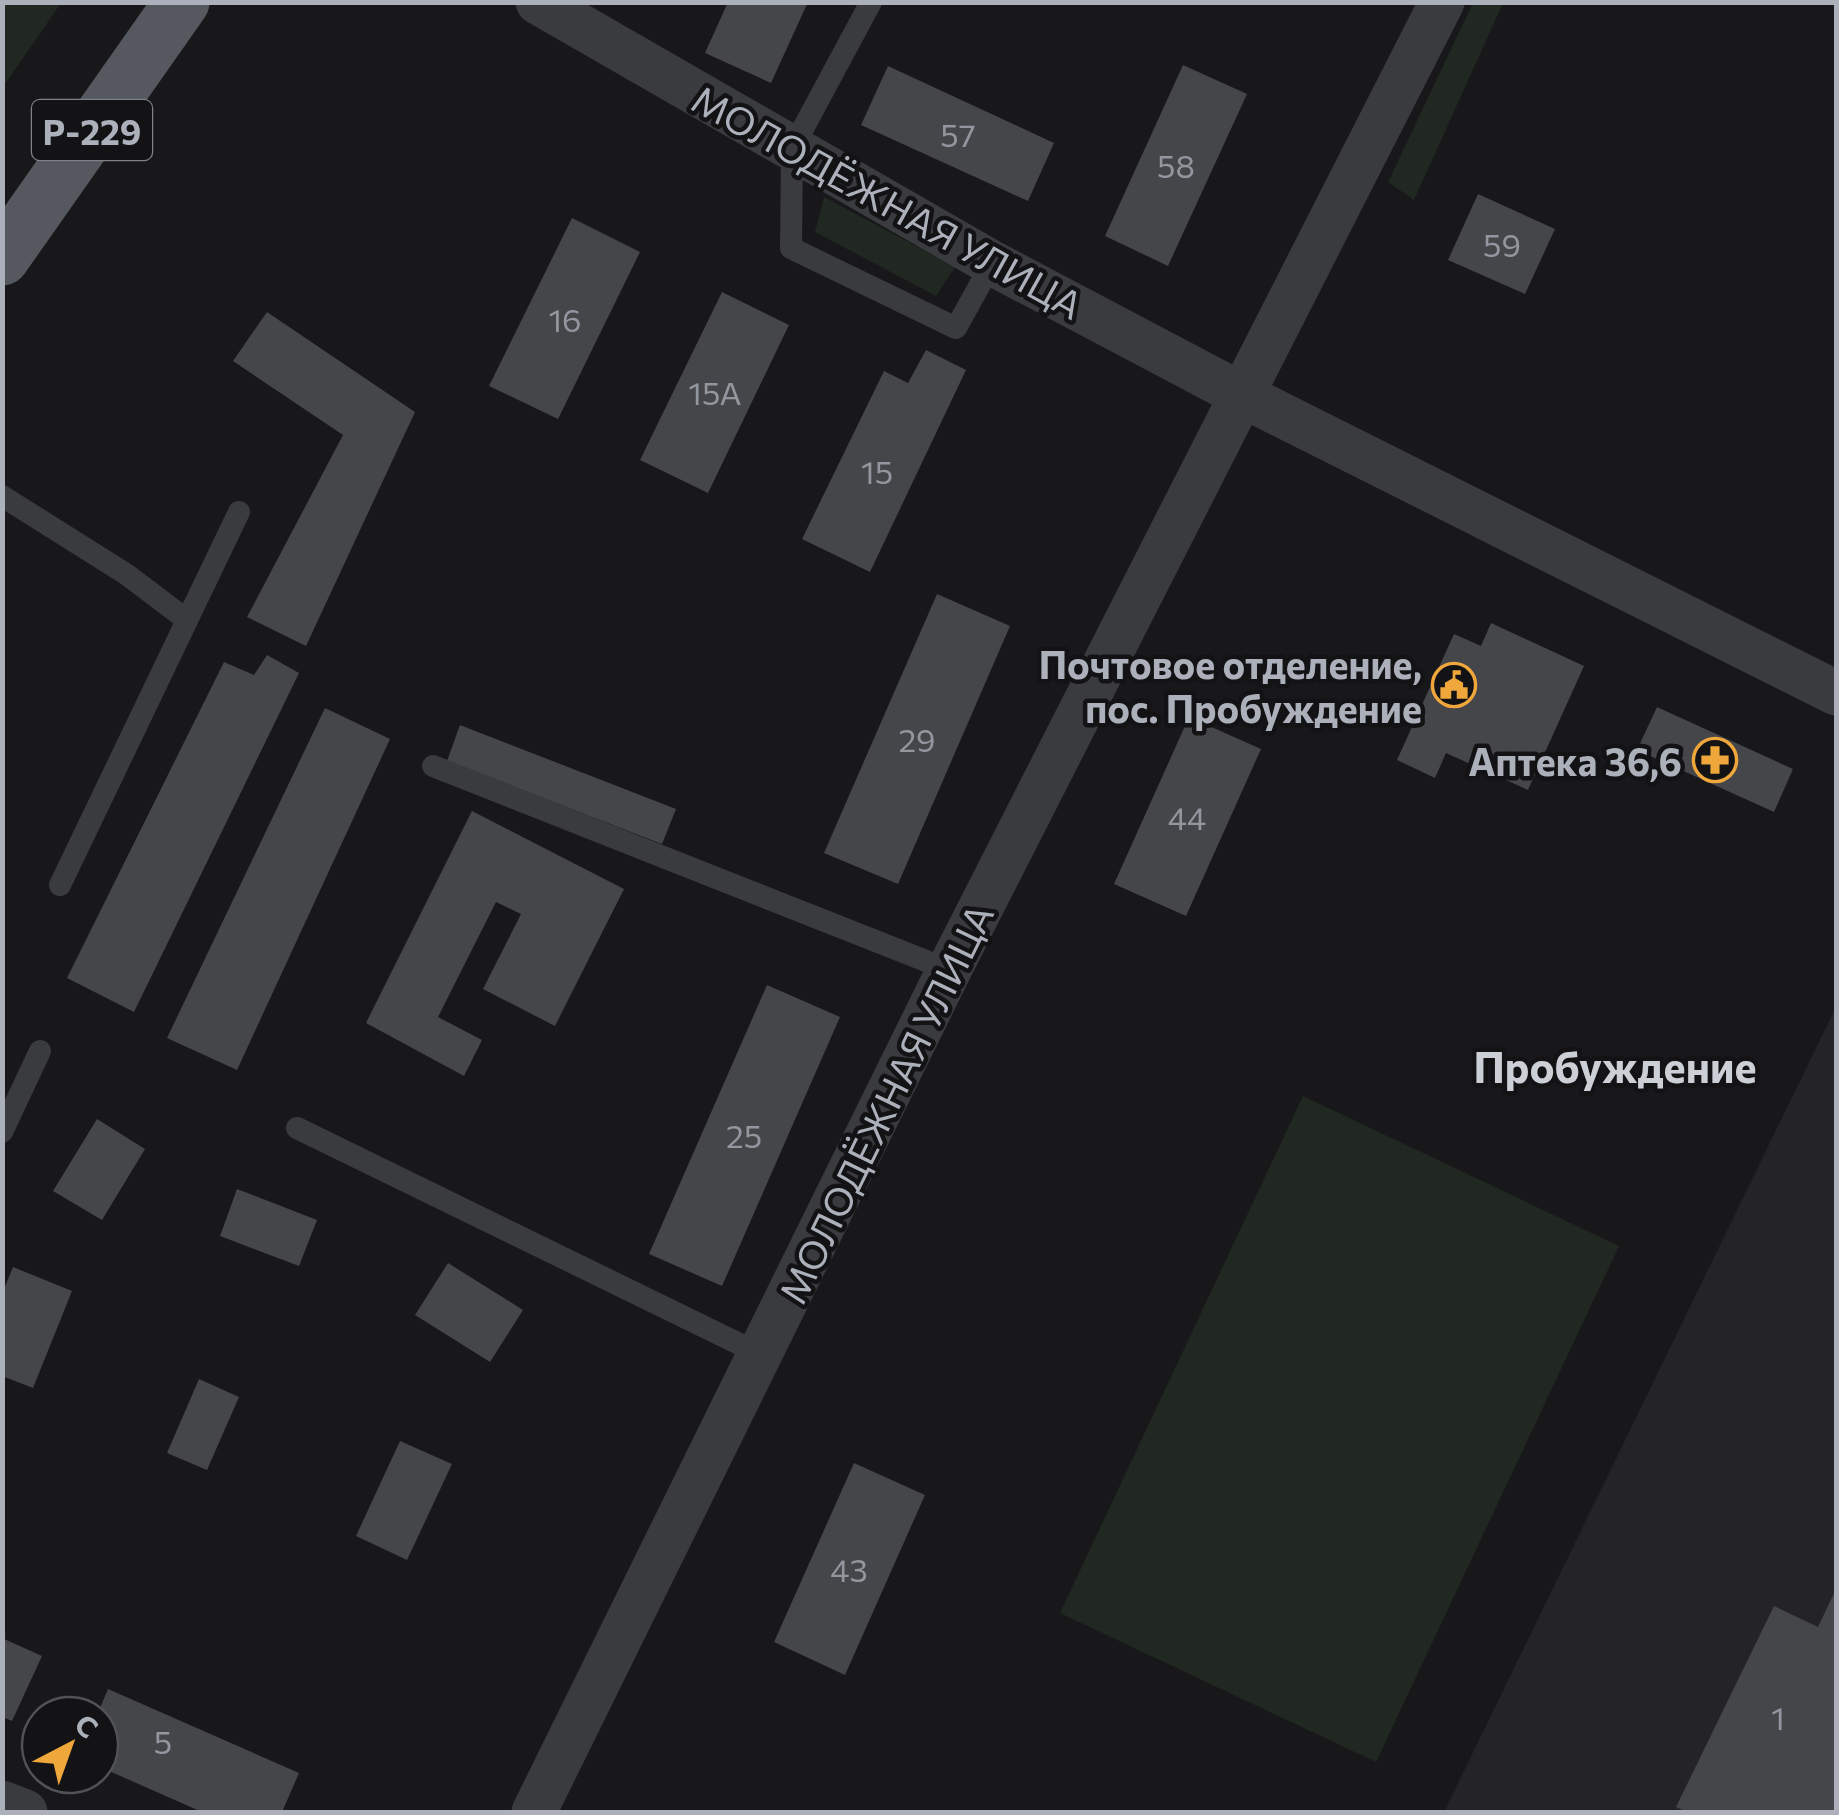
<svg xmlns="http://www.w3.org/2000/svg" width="1839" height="1815" viewBox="0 0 1839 1815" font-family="Commissioner,sans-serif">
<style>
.built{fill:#242427}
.green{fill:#202821}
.building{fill:#45464a}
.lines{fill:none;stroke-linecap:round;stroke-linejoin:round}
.service{stroke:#393b3f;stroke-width:22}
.minor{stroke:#393b3f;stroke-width:45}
.primary{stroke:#55585e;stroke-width:55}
.labels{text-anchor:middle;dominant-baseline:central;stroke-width:9;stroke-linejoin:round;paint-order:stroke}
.number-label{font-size:32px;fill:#92969e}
.shield{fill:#131315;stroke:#7d8188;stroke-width:2.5}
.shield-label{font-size:35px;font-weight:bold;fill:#abb0ba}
.street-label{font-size:38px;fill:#abb0ba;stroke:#131315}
.poi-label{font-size:38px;font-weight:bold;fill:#abb0ba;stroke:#131315;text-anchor:end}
.quarter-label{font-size:42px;font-weight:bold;fill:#cccfd6;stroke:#131315}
</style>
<rect width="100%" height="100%" fill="#18181a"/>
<path class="built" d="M1836,1007V1812H1444Z"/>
<path class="green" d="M3,2L61,3L3,87L2,3Z
M1473,3H1503L1414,200L1388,182Z
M824,197L955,267L936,296L815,232Z
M1303,1096L1619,1246L1376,1762L1060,1613Z"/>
<path class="building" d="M728,2H808L771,83L705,53Z
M1183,65L1247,94L1168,266L1105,236Z
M888,66L1054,143L1028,201L861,125Z
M1478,194L1555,229L1525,294L1448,260Z
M572,218L640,252L558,419L489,386Z
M722,292L789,325L708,493L640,460Z
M267,312L415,412L306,646L247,617L343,435L233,361Z
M926,350L966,370L870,572L802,539L884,371L908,383Z
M937,594L1010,626L898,884L824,853Z
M1491,623L1584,666L1528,790L1446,753L1435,778L1397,760L1454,634L1481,646Z
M267,655L299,673L134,1012L67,978L224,662L254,675Z
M1657,707L1793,769L1774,812L1637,750Z
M325,708L390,739L237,1070L167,1038Z
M1189,717L1261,749L1186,916L1114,884Z
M460,725L676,809L662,844L447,761Z
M472,811L624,889L555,1026L483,989L521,914L496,902L438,1017L482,1040L464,1076L366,1023Z
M767,985L840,1017L722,1286L649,1254Z
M97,1119L145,1149L102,1220L53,1191Z
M237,1189L317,1220L299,1266L220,1236Z
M448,1263L523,1310L490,1362L415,1315Z
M13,1267L72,1291L33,1388L2,1376V1294Z
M199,1379L239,1397L207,1470L167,1453Z
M400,1441L452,1464L407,1560L356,1536Z
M854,1463L925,1495L845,1675L774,1642Z
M1836,1589V1812H1687L1676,1807L1774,1606L1818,1627Z
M2,1638L42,1656L12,1721L2,1717Z
M108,1689L299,1773L282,1812H202L100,1767V1715H97Z"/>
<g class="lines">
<path class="service" d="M871,2L792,149L791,248L956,328L992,263
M2,496L126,574L187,620
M433,766L949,970
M60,885L239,512
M297,1128L762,1355
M2,1132L40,1051"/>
<path class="minor" d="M538,2L992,263L1240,394L1836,693
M2,1803L25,1812
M534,1812L949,970L1442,2"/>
<path class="primary" d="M2,258L182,2"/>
</g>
<defs>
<symbol id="civic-ring" viewBox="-11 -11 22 22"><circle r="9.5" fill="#131315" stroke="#efa73c" stroke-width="1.5"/><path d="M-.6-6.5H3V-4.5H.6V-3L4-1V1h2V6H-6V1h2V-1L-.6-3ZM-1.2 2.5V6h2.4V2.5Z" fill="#efa73c"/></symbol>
<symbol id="pharmacy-ring" viewBox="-11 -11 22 22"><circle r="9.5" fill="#131315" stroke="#efa73c" stroke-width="1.5"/><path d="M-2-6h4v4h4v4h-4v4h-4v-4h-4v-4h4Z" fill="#efa73c"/></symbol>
</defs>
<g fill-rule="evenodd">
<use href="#civic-ring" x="1429" y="660" width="50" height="50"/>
<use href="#pharmacy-ring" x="1690" y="735" width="50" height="50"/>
</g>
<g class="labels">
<g class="number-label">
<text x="958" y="134">57</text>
<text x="1176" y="165">58</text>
<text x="1502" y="244">59</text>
<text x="565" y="319">16</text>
<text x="715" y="392">15А</text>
<text x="877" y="471">15</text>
<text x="917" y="739">29</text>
<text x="1187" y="817">44</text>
<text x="744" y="1135">25</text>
<text x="849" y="1569">43</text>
<text x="1778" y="1717">1</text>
<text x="163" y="1741">5</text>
</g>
<rect class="shield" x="32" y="100" width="120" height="60" rx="8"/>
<g class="shield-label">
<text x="92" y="130">Р-229</text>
</g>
<g class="street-label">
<text transform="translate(888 201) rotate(29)">МОЛОДЁЖНАЯ УЛИЦА</text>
<text transform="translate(885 1103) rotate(-64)">МОЛОДЁЖНАЯ УЛИЦА</text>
</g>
<g class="poi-label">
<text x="1422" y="663">Почтовое отделение,<tspan x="1422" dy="44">пос. Пробуждение</tspan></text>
<text x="1682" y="760">Аптека 36,6</text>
</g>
<g class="quarter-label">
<text x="1615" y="1066">Пробуждение</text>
</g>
</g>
<rect width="1839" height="1815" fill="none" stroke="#abb0ba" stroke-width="10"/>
<g transform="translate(70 1745) rotate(41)"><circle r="48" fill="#131315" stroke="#505257" stroke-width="2.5"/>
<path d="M0-8L18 38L0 25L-18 38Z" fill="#efa73c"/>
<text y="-15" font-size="28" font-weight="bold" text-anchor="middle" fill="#abb0ba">С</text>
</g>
</svg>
